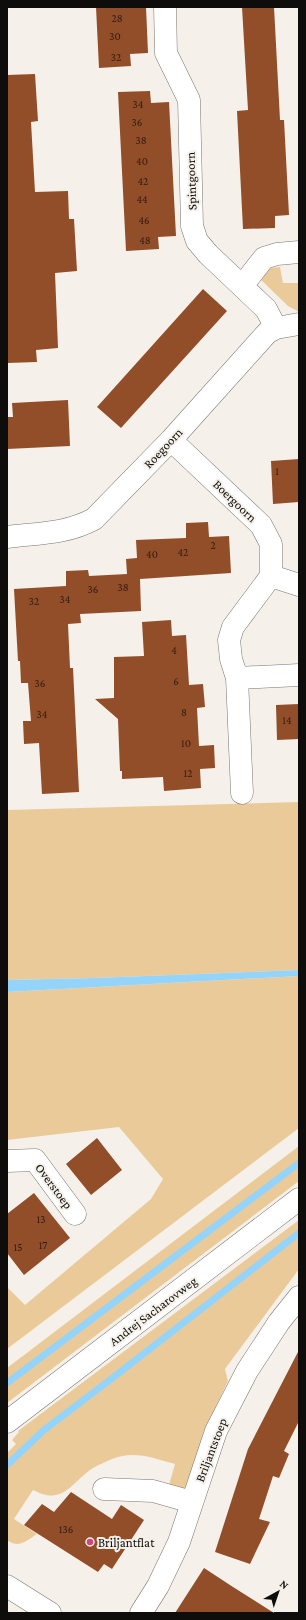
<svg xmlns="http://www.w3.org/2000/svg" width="306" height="1620" viewBox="0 0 306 1620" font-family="'Crimson Pro',serif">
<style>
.green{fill:#ebca99}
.water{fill:#94d4fa}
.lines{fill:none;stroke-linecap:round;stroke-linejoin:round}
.stream{stroke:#94d4fa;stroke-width:7}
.building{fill:#924d29}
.minor-casing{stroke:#7a7670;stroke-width:23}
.minor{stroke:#fff;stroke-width:22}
.poi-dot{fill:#d0457d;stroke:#f5f1ea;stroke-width:1.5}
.labels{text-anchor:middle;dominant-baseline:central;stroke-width:4;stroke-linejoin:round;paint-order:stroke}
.number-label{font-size:11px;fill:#301d12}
.street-label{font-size:13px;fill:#0f0d0b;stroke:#f5f1ea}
.poi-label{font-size:13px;fill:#0f0d0b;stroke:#f5f1ea;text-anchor:start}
</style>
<rect width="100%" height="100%" fill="#f5f1ea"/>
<path class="green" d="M280,267L283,283H299V312L288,306L259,278L271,268Z
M299,802V970L94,978L7,980V810Z
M299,976V1128L7,1349V1287L25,1305L151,1199L163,1179L119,1127L7,1140V992Z
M299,1146V1181L7,1403V1368Z
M299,1220V1269L225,1369L228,1381L204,1431L186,1490L169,1485L175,1464C153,1458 134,1450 112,1459C105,1462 96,1466 90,1470C69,1486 62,1505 33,1490L14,1519L37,1534C26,1541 20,1548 8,1541L7,1453L16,1444L12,1440L19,1432L18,1431Z"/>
<path class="water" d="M299,970V976L7,992V980L94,978Z"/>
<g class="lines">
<path class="stream" d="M7,1383L299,1163
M7,1465L44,1430L115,1376L299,1233"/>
</g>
<path class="building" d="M96,7H146L148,53L130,54L131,66L99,68Z
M242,7H274L280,120H284L289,215L275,216V228L243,229L237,111L248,110Z
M35,74L38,121L31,122L35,192L68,191L69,219H74L77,271L55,273L58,348L36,350L37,362L7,363V75Z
M150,91L151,103L169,102L176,236L158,237L159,249L126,251L118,92Z
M203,289L227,311L121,428L97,407Z
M68,400L70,446L7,449V417H13L12,403Z
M299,459V502L273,504L271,461Z
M208,522L209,537L229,536L231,573L140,579L141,611L80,614L81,623L68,624L70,668H73L79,792L42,794L39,743L24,744L23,721H31L28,683H21L20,661H18L14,589L66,586V571L88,570L89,576L127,574L126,559L137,558L136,540L186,538V523Z
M171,620L172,636L186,635L189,685L203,684L205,707L197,708L199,746L214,745L215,768L200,769L201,788L164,791L163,777L122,779V771H120L118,719L95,699L114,698V657L144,656L142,622Z
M299,704V739L277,740L276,705Z
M97,1138L122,1170L91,1195L66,1164Z
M34,1193L70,1238L24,1275L7,1253V1214Z
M299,1350V1421L284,1451L289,1454L279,1478L273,1476L259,1519L270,1522L250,1564L215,1552L248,1449Z
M71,1492L112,1519L121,1505L144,1520L112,1569L104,1564L98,1572L24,1525L42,1504L54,1512Z
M204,1568L233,1587L274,1613H175Z"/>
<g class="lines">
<defs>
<path id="minor" d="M165,7L166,53L189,100L192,226L197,241L208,254L266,309L276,328
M242,286L264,258L277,254L299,252
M171,440L261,525L271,544V576L233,627L229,640L231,659L237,678L299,675
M7,537C38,533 66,534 94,519L171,440L267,333L276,328L299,324
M271,576L299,585
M237,678L242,793
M7,1161L35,1160L75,1214
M7,1422L299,1199
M104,1489L153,1491L192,1502
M7,1586L50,1613
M141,1613L158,1586L179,1542L216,1431L247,1371L279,1322L299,1297"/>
</defs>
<use href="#minor" class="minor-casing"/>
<use href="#minor" class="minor"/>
</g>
<circle class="poi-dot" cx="90" cy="1542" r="4"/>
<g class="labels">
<g class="number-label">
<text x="117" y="18">28</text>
<text x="115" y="36">30</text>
<text x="116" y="57">32</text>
<text x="138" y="104">34</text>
<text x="137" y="122">36</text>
<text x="141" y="140">38</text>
<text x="142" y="161">40</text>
<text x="143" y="181">42</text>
<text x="142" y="199">44</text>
<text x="144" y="220">46</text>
<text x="145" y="240">48</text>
<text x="277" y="471">1</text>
<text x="213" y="545">2</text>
<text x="183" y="552">42</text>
<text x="152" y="554">40</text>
<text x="123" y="587">38</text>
<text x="93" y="589">36</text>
<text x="65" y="599">34</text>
<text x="34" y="601">32</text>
<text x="174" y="650">4</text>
<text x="176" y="681">6</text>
<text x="40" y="683">36</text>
<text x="184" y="712">8</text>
<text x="42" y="714">34</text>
<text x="287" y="720">14</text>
<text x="186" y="743">10</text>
<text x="188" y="773">12</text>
<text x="41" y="1219">13</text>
<text x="43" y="1245">17</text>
<text x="18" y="1247">15</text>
<text x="66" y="1529">136</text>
</g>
<g class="street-label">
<text transform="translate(191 181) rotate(-92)">Spintgoorn</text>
<text transform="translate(163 448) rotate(-47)">Roegoorn</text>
<text transform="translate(235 501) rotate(44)">Boergoorn</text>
<text transform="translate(54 1186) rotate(53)">Overstoep</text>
<text transform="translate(153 1311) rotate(-37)">Andrej Sacharovweg</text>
<text transform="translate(211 1450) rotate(-69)">Briljantstoep</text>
</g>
<g class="poi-label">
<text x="98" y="1542">Briljantflat</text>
</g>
</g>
<rect width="306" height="1620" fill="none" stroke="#0f0d0b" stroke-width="16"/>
<g transform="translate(278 1592) rotate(40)" stroke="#f5f1ea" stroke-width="3" paint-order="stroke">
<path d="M0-3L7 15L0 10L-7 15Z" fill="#0f0d0b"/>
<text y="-6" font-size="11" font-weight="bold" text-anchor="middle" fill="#0f0d0b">N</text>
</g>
</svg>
